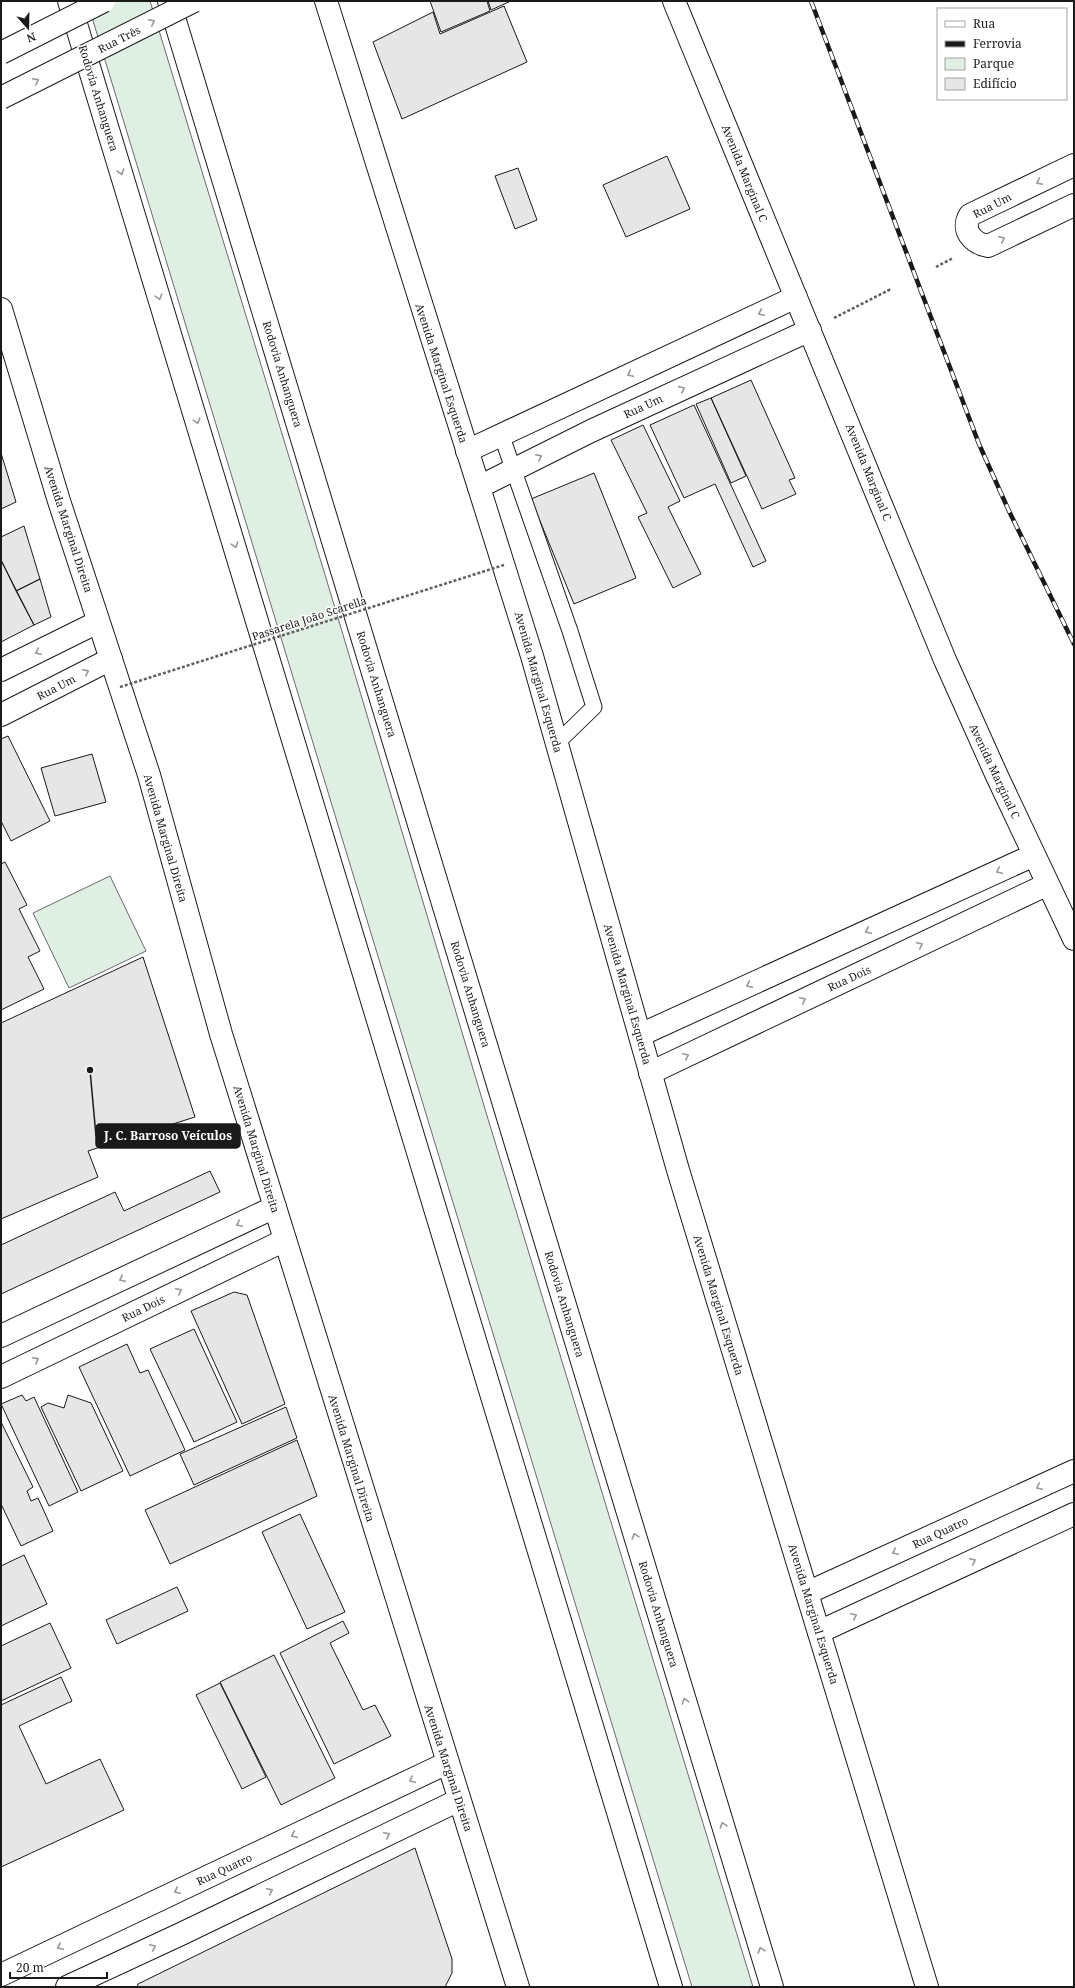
<svg xmlns="http://www.w3.org/2000/svg" width="1075" height="1988" viewBox="0 0 1075 1988" font-family="'Noto Serif',serif">
<style>
.green{fill:#e0efe3;stroke:#6a6a6a}
.building{fill:#e6e6e6;stroke:#1a1a1a}
.lines{fill:none;stroke-linecap:round;stroke-linejoin:round}
.service-casing{stroke:#1a1a1a;stroke-width:17}
.minor-casing{stroke:#1a1a1a;stroke-width:24}
.secondary-casing{stroke:#1a1a1a;stroke-width:24}
.motorway-casing{stroke:#1a1a1a;stroke-width:24}
.path{stroke:#5f5f5f;stroke-width:2.5;stroke-dasharray:3 2;stroke-linecap:butt}
.service{stroke:#fff;stroke-width:15}
.minor{stroke:#fff;stroke-width:22}
.secondary{stroke:#fff;stroke-width:22}
.motorway{stroke:#fff;stroke-width:22}
.rail-casing{stroke:#1a1a1a;stroke-width:4.5}
.rail{stroke:#fff;stroke-width:3;stroke-dasharray:9;stroke-linecap:butt}
.secondary-bridge-casing{stroke:#1a1a1a;stroke-width:24;stroke-linecap:butt}
.path-bridge{stroke:#5f5f5f;stroke-width:2.5;stroke-dasharray:3 2;stroke-linecap:butt}
.secondary-bridge{stroke:#fff;stroke-width:22}
.oneway{stroke:#989898}
.labels{text-anchor:middle;dominant-baseline:central;stroke-width:3;stroke-linejoin:round;paint-order:stroke}
.street-label{font-size:11px;fill:#1a1a1a;stroke:#fff}
.leader{fill:none;stroke:#1a1a1a;stroke-width:1.5}
.callout-dot{fill:#1a1a1a;stroke:#fff;stroke-width:1.5}
.callout{fill:#1a1a1a;stroke:#1a1a1a;stroke-width:1.5}
.callout-label{font-size:12px;text-anchor:middle;font-weight:bold;fill:#fff}
</style>
<rect width="100%" height="100%" fill="#fff"/>
<path class="green" d="M87,1H150L326,578L488,1119L753,1987H692Z
M110,876L146,951L69,988L33,913Z"/>
<path class="building" d="M430,1H487L490,11L441,32Z
M488,1H511L491,10Z
M504,6L527,62L402,119L373,42L433,12L440,34Z
M667,156L690,209L626,237L603,185Z
M518,168L537,220L515,229L495,176Z
M751,380L795,478L789,480L796,494L762,509L711,398Z
M711,398L746,476L731,483L696,404Z
M694,405L766,561L753,567L715,484L684,498L650,425Z
M643,425L680,501L668,507L701,574L673,588L638,517L647,513L611,440Z
M1,453L16,502L1,509Z
M594,473L636,578L574,604L531,499Z
M24,526L40,579L16,591L1,560V537Z
M1,560L34,625L1,642Z
M40,579L51,617L34,625L16,591Z
M8,736L50,821L11,841L1,821V739Z
M92,754L106,802L55,816L41,768Z
M5,862L27,905L19,909L40,951L28,957L44,989L1,1010V864Z
M143,957L195,1117L88,1151L98,1177L1,1219V1023Z
M210,1171L220,1192L1,1294V1245L115,1192L124,1211Z
M234,1292L247,1295L285,1404L242,1424L191,1311Z
M194,1329L237,1422L194,1442L150,1349Z
M127,1344L140,1373L148,1370L185,1450L130,1476L79,1367Z
M22,1395L26,1401L34,1397L78,1492L49,1506L1,1404Z
M68,1395L91,1403L123,1471L81,1491L41,1407L48,1403L64,1408Z
M286,1407L297,1438L194,1485L180,1454Z
M1,1422L33,1487L27,1491L31,1501L38,1498L53,1531L21,1546L1,1504Z
M297,1440L317,1496L170,1564L145,1510Z
M300,1514L345,1612L307,1629L262,1532Z
M24,1555L47,1604L1,1626V1566Z
M177,1587L188,1611L117,1644L106,1620Z
M343,1621L349,1633L330,1643L363,1710L375,1705L391,1736L334,1764L280,1653Z
M50,1623L71,1668L1,1701V1646Z
M274,1655L335,1778L281,1805L220,1682Z
M61,1677L72,1701L19,1726L46,1784L100,1759L124,1810L1,1867V1705Z
M220,1683L266,1777L242,1789L196,1695Z
M415,1848L452,1959V1973L445,1987H137L138,1984Z"/>
<g class="lines">
<defs>
<path id="service" d="M501,434L570,631L594,707L557,743"/>
<path id="minor" d="M674,1L945,660L997,776L1074,939
M1074,165L970,215C961,230 972,243 988,246L1074,205
M467,451L796,297
M479,487L591,431L810,330
M1,670L98,622
M1,715L111,659
M640,1035L1034,855
M650,1073L1048,884
M1,1336L275,1207
M1,1377L285,1240
M807,1593L1074,1471
M819,1632L1074,1514
M1,1975L447,1763
M67,1987L181,1934L459,1800"/>
<path id="secondary" d="M326,1L532,656L678,1170L927,1987
M1,309L59,501L149,775L221,1034L518,1987"/>
<path id="motorway" d="M69,1L671,1987
M169,1L772,1987"/>
</defs>
<use href="#service" class="service-casing"/>
<use href="#minor" class="minor-casing"/>
<use href="#secondary" class="secondary-casing"/>
<use href="#motorway" class="motorway-casing"/>
<path class="path" d="M936,267L953,258
M834,318L891,289"/>
<use href="#service" class="service"/>
<use href="#minor" class="minor"/>
<use href="#secondary" class="secondary"/>
<use href="#motorway" class="motorway"/>
<defs>
<path id="rail" d="M811,1L979,444L1009,511L1074,644"/>
</defs>
<use href="#rail" class="rail-casing"/>
<use href="#rail" class="rail"/>
<defs>
<path id="secondary-bridge" d="M1,53L104,1
M1,98L194,1"/>
</defs>
<use href="#secondary-bridge" class="secondary-bridge-casing"/>
<path class="path-bridge" d="M120,687L504,565"/>
<use href="#secondary-bridge" class="secondary-bridge"/>
</g>
<defs><path id="oneway-chevron" d="M-2-3.5L2.5 0L-2 3.5" fill="none" stroke-width="1.6" stroke-linecap="round" stroke-linejoin="round"/></defs>
<g class="oneway">
<use href="#oneway-chevron" transform="translate(152 22) rotate(-27)"/>
<use href="#oneway-chevron" transform="translate(36 81) rotate(-27)"/>
<use href="#oneway-chevron" transform="translate(121 172) rotate(73)"/>
<use href="#oneway-chevron" transform="translate(1039 182) rotate(155)"/>
<use href="#oneway-chevron" transform="translate(1002 239) rotate(-25)"/>
<use href="#oneway-chevron" transform="translate(159 297) rotate(73)"/>
<use href="#oneway-chevron" transform="translate(761 313) rotate(155)"/>
<use href="#oneway-chevron" transform="translate(630 374) rotate(155)"/>
<use href="#oneway-chevron" transform="translate(682 389) rotate(-25)"/>
<use href="#oneway-chevron" transform="translate(197 421) rotate(73)"/>
<use href="#oneway-chevron" transform="translate(539 457) rotate(-27)"/>
<use href="#oneway-chevron" transform="translate(235 545) rotate(73)"/>
<use href="#oneway-chevron" transform="translate(38 652) rotate(154)"/>
<use href="#oneway-chevron" transform="translate(86 672) rotate(-27)"/>
<use href="#oneway-chevron" transform="translate(999 871) rotate(155)"/>
<use href="#oneway-chevron" transform="translate(868 931) rotate(155)"/>
<use href="#oneway-chevron" transform="translate(920 945) rotate(-25)"/>
<use href="#oneway-chevron" transform="translate(749 985) rotate(155)"/>
<use href="#oneway-chevron" transform="translate(803 1000) rotate(-25)"/>
<use href="#oneway-chevron" transform="translate(686 1056) rotate(-25)"/>
<use href="#oneway-chevron" transform="translate(239 1224) rotate(155)"/>
<use href="#oneway-chevron" transform="translate(122 1279) rotate(155)"/>
<use href="#oneway-chevron" transform="translate(179 1291) rotate(-26)"/>
<use href="#oneway-chevron" transform="translate(36 1360) rotate(-26)"/>
<use href="#oneway-chevron" transform="translate(1039 1487) rotate(155)"/>
<use href="#oneway-chevron" transform="translate(635 1536) rotate(-107)"/>
<use href="#oneway-chevron" transform="translate(895 1552) rotate(155)"/>
<use href="#oneway-chevron" transform="translate(973 1561) rotate(-25)"/>
<use href="#oneway-chevron" transform="translate(854 1616) rotate(-25)"/>
<use href="#oneway-chevron" transform="translate(685 1701) rotate(-107)"/>
<use href="#oneway-chevron" transform="translate(412 1780) rotate(155)"/>
<use href="#oneway-chevron" transform="translate(723 1825) rotate(-107)"/>
<use href="#oneway-chevron" transform="translate(294 1835) rotate(155)"/>
<use href="#oneway-chevron" transform="translate(387 1835) rotate(-26)"/>
<use href="#oneway-chevron" transform="translate(177 1891) rotate(155)"/>
<use href="#oneway-chevron" transform="translate(270 1891) rotate(-26)"/>
<use href="#oneway-chevron" transform="translate(60 1947) rotate(155)"/>
<use href="#oneway-chevron" transform="translate(153 1947) rotate(-25)"/>
<use href="#oneway-chevron" transform="translate(761 1950) rotate(-107)"/>
</g>
<g class="labels">
<g class="street-label">
<text transform="translate(119 39) rotate(-27)">Rua Três</text>
<text transform="translate(99 98) rotate(73)">Rodovia Anhanguera</text>
<text transform="translate(745 173) rotate(68)">Avenida Marginal C</text>
<text transform="translate(992 205) rotate(-27)">Rua Um</text>
<text transform="translate(442 373) rotate(72)">Avenida Marginal Esquerda</text>
<text transform="translate(283 374) rotate(73)">Rodovia Anhanguera</text>
<text transform="translate(643 406) rotate(-25)">Rua Um</text>
<text transform="translate(869 472) rotate(68)">Avenida Marginal C</text>
<text transform="translate(69 529) rotate(72)">Avenida Marginal Direita</text>
<text transform="translate(309 618) rotate(-18)">Passarela João Scarella</text>
<text transform="translate(539 682) rotate(74)">Avenida Marginal Esquerda</text>
<text transform="translate(377 684) rotate(73)">Rodovia Anhanguera</text>
<text transform="translate(56 687) rotate(-27)">Rua Um</text>
<text transform="translate(995 771) rotate(65)">Avenida Marginal C</text>
<text transform="translate(166 838) rotate(74)">Avenida Marginal Direita</text>
<text transform="translate(849 978) rotate(-25)">Rua Dois</text>
<text transform="translate(471 994) rotate(73)">Rodovia Anhanguera</text>
<text transform="translate(628 994) rotate(74)">Avenida Marginal Esquerda</text>
<text transform="translate(257 1149) rotate(73)">Avenida Marginal Direita</text>
<text transform="translate(565 1304) rotate(73)">Rodovia Anhanguera</text>
<text transform="translate(719 1305) rotate(73)">Avenida Marginal Esquerda</text>
<text transform="translate(143 1308) rotate(-26)">Rua Dois</text>
<text transform="translate(352 1458) rotate(73)">Avenida Marginal Direita</text>
<text transform="translate(940 1532) rotate(-25)">Rua Quatro</text>
<text transform="translate(659 1614) rotate(73)">Rodovia Anhanguera</text>
<text transform="translate(814 1614) rotate(73)">Avenida Marginal Esquerda</text>
<text transform="translate(449 1768) rotate(72)">Avenida Marginal Direita</text>
<text transform="translate(224 1869) rotate(-25)">Rua Quatro</text>
</g>
</g>
<path class="leader" d="M90 1070L96 1136"/>
<circle class="callout-dot" cx="90" cy="1070" r="4"/>
<rect class="callout" x="96" y="1124" width="144" height="24" rx="4"/>
<g class="callout-label">
<text x="168" y="1140">J. C. Barroso Veículos</text>
</g>
<rect width="1075" height="1988" fill="none" stroke="#1a1a1a" stroke-width="4"/>
<rect x="937" y="8" width="130" height="92" fill="#ffffff" stroke="#a3a3a3"/>
<rect x="945" y="21" width="20" height="6" fill="#ffffff" stroke="#a3a3a3"/>
<text x="973" y="28" font-size="12" fill="#1a1a1a">Rua</text>
<rect x="945" y="41" width="20" height="6" fill="#1a1a1a" stroke="#a3a3a3"/>
<text x="973" y="48" font-size="12" fill="#1a1a1a">Ferrovia</text>
<rect x="945" y="58" width="20" height="12" fill="#e0efe3" stroke="#a3a3a3"/>
<text x="973" y="68" font-size="12" fill="#1a1a1a">Parque</text>
<rect x="945" y="78" width="20" height="12" fill="#e6e6e6" stroke="#a3a3a3"/>
<text x="973" y="88" font-size="12" fill="#1a1a1a">Edifício</text>
<g transform="translate(28 28) rotate(160)" stroke="#ffffff" stroke-width="3" paint-order="stroke">
<path d="M0-3L7 15L0 10L-7 15Z" fill="#1a1a1a"/>
<text y="-6" font-size="11" font-weight="bold" text-anchor="middle" fill="#1a1a1a">N</text>
</g>
<path d="M10 1972v6h97v-6" fill="none" stroke="#1a1a1a" stroke-width="2"/>
<text x="16" y="1972" font-size="12" fill="#1a1a1a" stroke="#ffffff" stroke-width="3" paint-order="stroke">20 m</text>
</svg>
